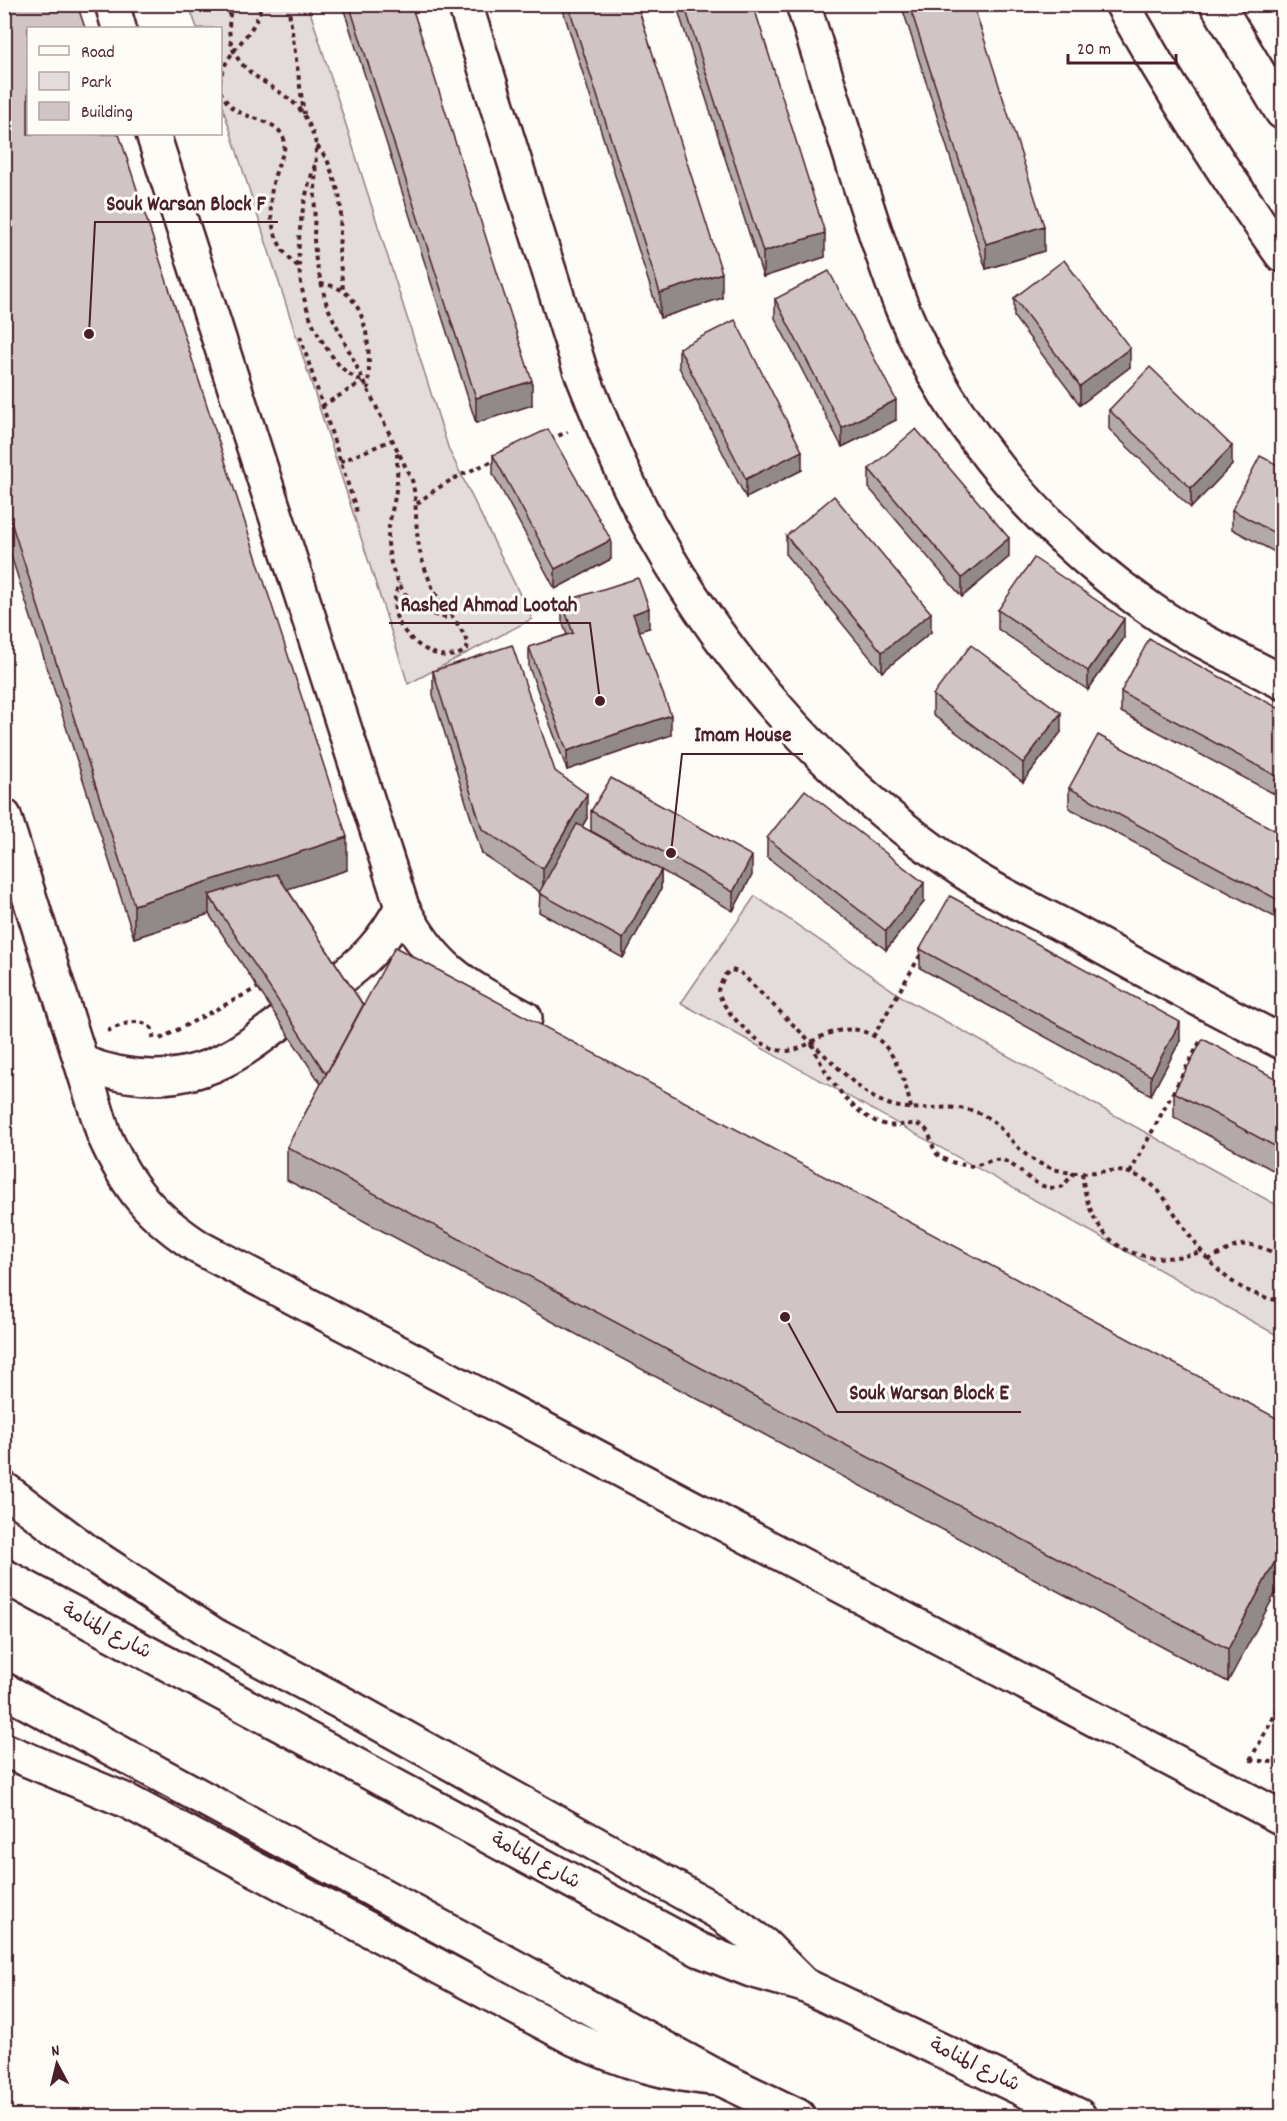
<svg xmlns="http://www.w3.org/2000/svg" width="1287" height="2121" viewBox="0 0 1287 2121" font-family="Dekko,'Playpen Sans Arabic',sans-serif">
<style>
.green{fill:#e3dcda;stroke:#967e82;stroke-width:1.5}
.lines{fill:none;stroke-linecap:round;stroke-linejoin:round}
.minor-casing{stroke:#4a1f2b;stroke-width:38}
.major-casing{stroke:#4a1f2b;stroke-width:38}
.highway-casing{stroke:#4a1f2b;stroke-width:38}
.path{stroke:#4a1f2b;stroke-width:4;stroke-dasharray:4.5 4.5;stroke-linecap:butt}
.minor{stroke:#fdfcf7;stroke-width:33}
.major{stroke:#fdfcf7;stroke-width:33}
.highway{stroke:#fdfcf7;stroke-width:33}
.wall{fill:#b3a9a9;stroke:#4a1f2b;stroke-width:1.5}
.shaded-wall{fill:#928a89;stroke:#4a1f2b;stroke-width:1.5}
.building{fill:#d0c5c4;stroke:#4a1f2b;stroke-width:1.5}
.labels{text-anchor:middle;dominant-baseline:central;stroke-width:6;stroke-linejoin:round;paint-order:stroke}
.street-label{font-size:20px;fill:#4a1f2b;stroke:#fdfcf7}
.leader{fill:none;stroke:#4a1f2b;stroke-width:2}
.callout-dot{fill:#4a1f2b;stroke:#fdfcf7;stroke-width:2}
.callout-label{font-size:21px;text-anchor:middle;font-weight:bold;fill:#4a1f2b;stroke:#fdfcf7;stroke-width:6;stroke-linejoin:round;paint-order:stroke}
</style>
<rect width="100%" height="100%" fill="#fdfcf7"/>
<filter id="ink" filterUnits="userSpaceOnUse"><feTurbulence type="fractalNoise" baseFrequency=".0167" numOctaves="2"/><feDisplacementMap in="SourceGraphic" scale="12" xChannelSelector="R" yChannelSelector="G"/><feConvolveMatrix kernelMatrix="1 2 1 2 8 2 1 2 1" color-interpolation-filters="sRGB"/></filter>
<g filter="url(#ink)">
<path class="green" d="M189,5H308L449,450L532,619L408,684L221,102L220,28H197Z
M755,896L907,1000L1282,1208V1338L681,1003Z"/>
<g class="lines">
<defs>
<path id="minor" d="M112,4L119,28
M465,4L580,369C603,427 626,485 657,539C732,672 839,790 966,873C1000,895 1038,912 1073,931C1142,969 1212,1007 1282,1042
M803,4C822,64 841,123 859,182C873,225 886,268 903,310C954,432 1044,535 1152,610C1192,638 1239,659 1282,682
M1122,4C1171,91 1224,174 1282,255
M1217,4L1282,112
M153,134L402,907C434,970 465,985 525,1018
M4,816L104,1135C128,1189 151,1216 200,1248L1282,1818
M335,982C365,962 385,939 402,907
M83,1063C132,1082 183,1083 230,1057C248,1048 264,1034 280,1023"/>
<path id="major" d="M4,1576L700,1950L751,1970L804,1985L1079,2116
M4,1690L721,2079L798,2116"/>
<path id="highway" d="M4,1489L89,1553L214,1635L346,1705L718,1912L764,1945L804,1985
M4,1750L127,1801L573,2038C624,2062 665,2074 721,2079"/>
</defs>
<use href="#minor" class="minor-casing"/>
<use href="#major" class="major-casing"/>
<use href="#highway" class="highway-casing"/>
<path class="path" d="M231,4C230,15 228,26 230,37C235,74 271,82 295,104C306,115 312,129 316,144L314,240L316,262L327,306L412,480C417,500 415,520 418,540C420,558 427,574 433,589C440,605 471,634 467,649C442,670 399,638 395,611C393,601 396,592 399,583
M288,4L304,114
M220,83C222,51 258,35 261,4
M220,91C224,97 228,105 234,109C249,120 277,119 284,139C287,149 280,159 277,169C265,202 269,245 298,266
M317,146L327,159L339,193L341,211L339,253L343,289
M315,165C294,224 289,293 326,347C338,365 343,372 362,381
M320,284C370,286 371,352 368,389
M300,336L357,512
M322,406L362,382
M550,439L568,432
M397,453C397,465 398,478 396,490C394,505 389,520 388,536C387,575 409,616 451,618
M340,462L392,440
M417,504C441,483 466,472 496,460
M107,1031C123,1025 139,1015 152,1029L154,1042
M873,1037L921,954
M160,1039L257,988
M812,1044C824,1074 853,1118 887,1125C898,1127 910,1122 919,1125C933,1129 929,1146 938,1155C945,1161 955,1163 964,1165C979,1170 993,1154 1007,1162C1027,1173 1039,1194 1063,1186L1074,1173
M911,1108C902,1065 881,1012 825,1035C811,1040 803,1050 787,1051C770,1051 759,1041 747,1031C736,1021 721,1005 718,990L725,975L731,970L740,972C770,1002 800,1032 831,1061C848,1077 865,1096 888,1104C919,1115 952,1100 981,1114C1006,1126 1017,1156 1044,1165C1055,1170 1066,1173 1079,1173C1105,1173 1120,1165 1145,1180C1159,1188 1168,1203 1177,1217C1205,1259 1229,1293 1282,1301
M1082,1173C1089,1243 1134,1271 1201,1252
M1130,1173L1202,1038
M1208,1260C1246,1240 1243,1240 1282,1256
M1250,1760L1282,1763
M1250,1760L1282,1702"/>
<use href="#minor" class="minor"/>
<use href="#major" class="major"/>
<use href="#highway" class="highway"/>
</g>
<path class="wall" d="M4,4L347,870L287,889L363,1005L1282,1421L1228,1682L287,1180V1147L321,1084L209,914L134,938L4,534Z
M342,4H411L532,405L476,423Z
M561,4H637L722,298L660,318Z
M676,4H753L825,257L763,277Z
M901,4H973L1044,251L986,269Z
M1014,298L1130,367L1080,405L1014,317Z
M775,299L896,420L842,447L775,318Z
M679,348L802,470L746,498L679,367Z
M1109,410L1232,465L1191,508L1109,429Z
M493,455L611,559L555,589L493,474Z
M1282,467V556L1232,529V510Z
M869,469L1009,557L962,597L869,488Z
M786,536L931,632L882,672L786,555Z
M562,602L649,628L639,631L671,735L567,770L529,667V647L567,635L562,621Z
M998,610L1124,638L1088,690L998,629Z
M433,671L555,771L587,818L582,827L650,864L591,831V811L752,875L733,911L661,870V889L623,958L539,912L540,892L482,854L433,695Z
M1121,692L1282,710V798L1121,712Z
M933,695L1061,732L1023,782L933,715Z
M1069,788L1282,834V921L1069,808Z
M767,838L924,902L886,950L767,857Z
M920,949L1180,1041L1151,1095L920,968Z
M1282,1082V1175L1174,1117V1092Z"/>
<path class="shaded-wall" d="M1044,226V251L986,269V244Z
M825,233V257L763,277V252Z
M722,273V298L660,318V293Z
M1130,348V367L1080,405V386Z
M532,381V405L476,423V398Z
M896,400V420L842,447V428Z
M1232,446V465L1191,508V488Z
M802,451V470L746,498V479Z
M1009,538V557L962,597V578Z
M611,540V559L555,589V569Z
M649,608V628L633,633V614Z
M931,613V632L882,672V652Z
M1124,619V638L1088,690V671Z
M1061,713V732L1023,782V763Z
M671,715V735L567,770V751Z
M587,794V818L543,894V869Z
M347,837V870L219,911L209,895V914L134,938V905Z
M752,856V875L733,911V892Z
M661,870V889L623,958V939Z
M924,883V902L886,950V931Z
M1180,1022V1041L1151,1095V1076Z
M1282,1548V1581L1228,1682V1649Z"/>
<path class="building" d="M4,4H77L85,28H28V134H119L347,837L134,905L4,500Z
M349,4H411L532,381L476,398Z
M568,4H637L722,273L660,293Z
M684,4H753L825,233L763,252Z
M909,4H973L1044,226L986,244Z
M1064,260L1130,348L1080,386L1014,298Z
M829,271L896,400L842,428L775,299Z
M735,320L802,451L746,479L679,348Z
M1150,367L1232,446L1191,488L1109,410Z
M548,429L611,540L555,569L493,455Z
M916,429L1009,538L962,578L869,469Z
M1260,456L1282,467V537L1232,510Z
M834,496L931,613L882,652L786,536Z
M1034,558L1124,619L1088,671L998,610Z
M638,578L649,608L633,614L671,715L567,751L529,647L573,633L562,602Z
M1149,639L1282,710V779L1121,692Z
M512,645L555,771L587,794L543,869L482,829L433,671Z
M971,645L1061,713L1023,763L933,695Z
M1098,735L1282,834V902L1069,788Z
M611,778L752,856L733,892L591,811Z
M805,790L924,883L886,931L767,838Z
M577,824L661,870L623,939L539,893Z
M277,874L363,1005L326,1074L209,895Z
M950,896L1180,1022L1151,1076L920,949Z
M395,947L1282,1421V1548L1228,1649L287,1147Z
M1203,1039L1282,1082V1150L1174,1092Z"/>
</g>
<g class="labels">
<g class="street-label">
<text transform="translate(106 1632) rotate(28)">شارع المنامة</text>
<text transform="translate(535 1862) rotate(28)">شارع المنامة</text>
<text transform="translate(974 2066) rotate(26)">شارع المنامة</text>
</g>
</g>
<path class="leader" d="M89 334L95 222H278M600 701L590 623H389M671 853L682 754H803M785 1317L837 1412H1021"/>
<g class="callout-dot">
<circle cx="89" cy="334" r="6"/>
<circle cx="600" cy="701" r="6"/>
<circle cx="671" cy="853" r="6"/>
<circle cx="785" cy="1317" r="6"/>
</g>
<g class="callout-label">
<text x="186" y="210">Souk Warsan Block F</text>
<text x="489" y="611">Rashed Ahmad Lootah</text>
<text x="743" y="741">Imam House</text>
<text x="929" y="1399">Souk Warsan Block E</text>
</g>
<rect width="1287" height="2121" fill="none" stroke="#fdfcf7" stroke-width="24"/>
<rect x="12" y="12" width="1263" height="2097" fill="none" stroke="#4a1f2b" stroke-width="2" filter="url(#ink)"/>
<rect x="27" y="27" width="195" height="108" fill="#fdfcf7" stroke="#b5a4a5" stroke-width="1.5"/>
<rect x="39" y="46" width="30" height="9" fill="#fdfcf7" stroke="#b5a4a5" stroke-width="1.5"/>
<text x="81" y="57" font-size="18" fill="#4a1f2b">Road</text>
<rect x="39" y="72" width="30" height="18" fill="#e3dcda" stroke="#b5a4a5" stroke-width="1.5"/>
<text x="81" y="87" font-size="18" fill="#4a1f2b">Park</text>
<rect x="39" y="102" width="30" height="18" fill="#d0c5c4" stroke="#b5a4a5" stroke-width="1.5"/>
<text x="81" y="117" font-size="18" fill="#4a1f2b">Building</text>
<g transform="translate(57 2064) rotate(353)" stroke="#fdfcf7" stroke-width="4.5" paint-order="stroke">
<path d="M0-4.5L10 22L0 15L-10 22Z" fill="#4a1f2b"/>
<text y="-9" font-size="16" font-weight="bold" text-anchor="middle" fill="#4a1f2b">N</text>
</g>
<path d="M1068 54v9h108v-9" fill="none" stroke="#4a1f2b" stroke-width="3"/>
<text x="1077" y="54" font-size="18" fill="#4a1f2b" stroke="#fdfcf7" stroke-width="4.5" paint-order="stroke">20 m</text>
</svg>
